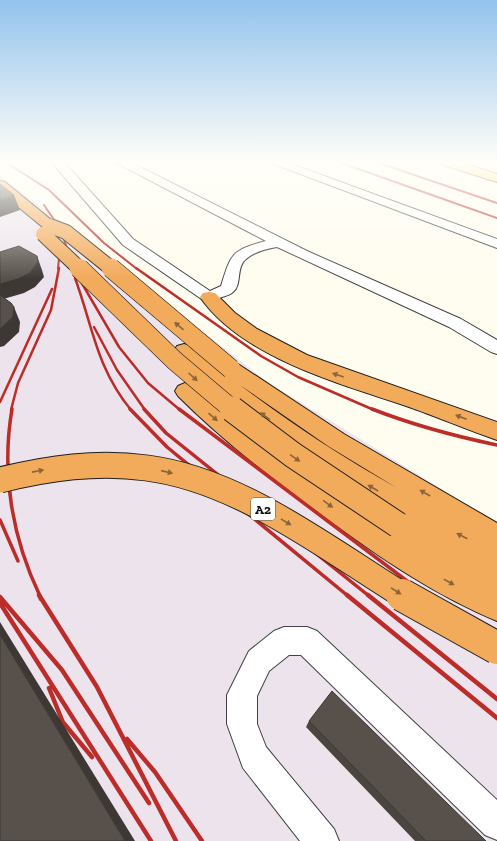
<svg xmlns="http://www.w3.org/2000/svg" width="497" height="841" viewBox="0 0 497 841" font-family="'Zilla Slab',serif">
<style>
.industrial{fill:#ece3ed}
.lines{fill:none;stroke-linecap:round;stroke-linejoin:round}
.minor-casing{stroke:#414141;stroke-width:2}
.major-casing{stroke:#1f1f1f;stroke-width:2}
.highway-casing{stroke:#1f1f1f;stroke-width:2}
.minor{fill:#fff;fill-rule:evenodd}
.major{fill:#f6de68;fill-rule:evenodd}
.highway{fill:#f2aa5b;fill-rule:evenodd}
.rail-far3{stroke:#bc2c28;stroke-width:2}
.rail-far2{stroke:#bc2c28;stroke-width:2.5}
.rail-far1{stroke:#bc2c28;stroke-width:3.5}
.rail{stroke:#bc2c28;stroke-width:4.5}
.highway-bridge-far3-casing{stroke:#1f1f1f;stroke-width:16;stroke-linecap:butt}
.highway-bridge-far2-casing{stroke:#1f1f1f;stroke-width:20;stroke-linecap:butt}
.highway-bridge-far1-casing{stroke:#1f1f1f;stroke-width:27;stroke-linecap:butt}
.highway-bridge-casing{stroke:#1f1f1f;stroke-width:34;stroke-linecap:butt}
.highway-bridge-far3{stroke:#f2aa5b;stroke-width:14}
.highway-bridge-far2{stroke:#f2aa5b;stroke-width:19}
.highway-bridge-far1{stroke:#f2aa5b;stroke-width:25}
.highway-bridge{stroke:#f2aa5b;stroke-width:32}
.wall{fill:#4b4540}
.shaded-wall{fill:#3d3834}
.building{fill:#57504b;stroke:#3d3834}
.oneway{fill:#8b6438}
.labels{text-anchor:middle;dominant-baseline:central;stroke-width:4;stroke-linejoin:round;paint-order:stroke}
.shield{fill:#fff;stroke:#565656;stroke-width:1}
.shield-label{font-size:13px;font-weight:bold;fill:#0e0e0e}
</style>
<rect width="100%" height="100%" fill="#fffdf0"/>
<path class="industrial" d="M0,176L66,225L269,383L497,523V841H0Z"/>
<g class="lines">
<defs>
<path id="minor" d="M53,161H63L133,239L210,291L221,286C231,254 231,250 266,241L113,161H128L307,251L461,319L497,340V354L491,352L449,327L277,247C266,249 253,252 245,260C236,268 242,285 233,292C230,295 225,296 222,297C215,300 210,302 203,300L123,245L54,165Z
M266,161H283L497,239V248Z
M284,627H307L317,631L497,800V840L485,835L301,655H289L269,671L257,696V724L266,747L334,829L339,841H300L243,768L227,724V695L249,651L274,631Z"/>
<path id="major" d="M438,161H458L497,174V182L440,164Z"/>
<path id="highway" d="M0,181L5,182L55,223L57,226L55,229H45L0,192Z
M209,292L215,293L235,313L257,329L307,355L497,422V440C467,430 438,417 409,407C342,384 242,358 200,297L203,293Z
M184,344L191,346L223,372L221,369L224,364L231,362L238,364L344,434L497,523V621C436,596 379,557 326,518C274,480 223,441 178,396L175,391L178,386L185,383L192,386L265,445L388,531L385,525L389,517L397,514C319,467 246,415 177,356L174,351L177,346ZM240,385L328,446L397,488C342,457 290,423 240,385Z"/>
</defs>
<use href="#minor" class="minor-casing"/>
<use href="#major" class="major-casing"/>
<use href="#highway" class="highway-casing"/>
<use href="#minor" class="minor"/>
<use href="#major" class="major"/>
<use href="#highway" class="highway"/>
<path class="rail-far3" d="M4,161L49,190L104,243L137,269
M336,161L497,218
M373,161L497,203
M44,205C59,225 68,245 73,269
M58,269L60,247"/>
<path class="rail-far2" d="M73,268L119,347L148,383L180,410
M136,268L261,356L298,377L374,410
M75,278C93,327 96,367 131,410
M94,327L117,370L145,410
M0,402L52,289
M11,410L18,383L51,310L59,268"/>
<path class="rail-far1" d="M12,409C1,473 12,538 40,596
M130,409L167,447L348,596
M144,409L166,433L369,596
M179,409L427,596
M372,409C413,425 454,436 497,445
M0,520L18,561"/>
<path class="rail" d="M39,595L97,687L176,841
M39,595L41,599
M347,595L497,718
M368,595L497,699
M426,595L427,596
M0,597L62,670L149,803
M0,603L151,841
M49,688L64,725
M61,720L92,757
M127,739L155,772L202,841"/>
<defs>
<path id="highway-bridge-far3" d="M50,226L66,232L112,269
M43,234L80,269"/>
<path id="highway-bridge-far2" d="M79,268L175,361L233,410
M111,268L231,369"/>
<path id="highway-bridge-far1" d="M232,409L293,455L398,525
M0,480C49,468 97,461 147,468C240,480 326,548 404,596"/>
<path id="highway-bridge" d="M402,595L497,648"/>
</defs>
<use href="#highway-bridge-far3" class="highway-bridge-far3-casing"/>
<use href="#highway-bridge-far2" class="highway-bridge-far2-casing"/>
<use href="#highway-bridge-far1" class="highway-bridge-far1-casing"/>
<use href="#highway-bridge" class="highway-bridge-casing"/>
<use href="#highway-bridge-far3" class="highway-bridge-far3"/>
<use href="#highway-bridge-far2" class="highway-bridge-far2"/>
<use href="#highway-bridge-far1" class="highway-bridge-far1"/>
<use href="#highway-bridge" class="highway-bridge"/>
</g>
<path class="wall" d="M309,721L486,841H415L306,727Z"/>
<path class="shaded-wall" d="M14,195L20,210L0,217V200Z
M37,256L42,270L44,277L35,287L24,293L0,300V284Z
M14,307L20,322L19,332L4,346L0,347V329Z
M0,622L135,841H125L0,635Z"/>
<path class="building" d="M0,184L14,195L0,200Z
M19,246L37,256L38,262L30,273L18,279L0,284V252Z
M0,295L11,303L14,307L13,317L0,329Z
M0,635L125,841H0Z
M332,691L486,841H426L309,721Z"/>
<defs><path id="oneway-solid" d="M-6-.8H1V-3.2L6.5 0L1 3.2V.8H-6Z"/></defs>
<g class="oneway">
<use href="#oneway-solid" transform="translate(179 326) rotate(-140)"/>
<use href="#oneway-solid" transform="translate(338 375) rotate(-161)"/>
<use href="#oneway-solid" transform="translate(193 377) rotate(42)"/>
<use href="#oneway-solid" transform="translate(265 416) rotate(-144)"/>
<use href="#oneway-solid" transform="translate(213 417) rotate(41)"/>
<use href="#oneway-solid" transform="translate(461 417) rotate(-159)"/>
<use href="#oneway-solid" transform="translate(295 458) rotate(34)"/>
<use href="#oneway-solid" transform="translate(38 471) rotate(-11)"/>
<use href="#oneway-solid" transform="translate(167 472) rotate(13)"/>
<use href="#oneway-solid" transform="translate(373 488) rotate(-150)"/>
<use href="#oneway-solid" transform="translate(425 493) rotate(-150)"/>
<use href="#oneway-solid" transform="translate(328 504) rotate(36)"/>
<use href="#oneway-solid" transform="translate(286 522) rotate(31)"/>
<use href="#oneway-solid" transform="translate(462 536) rotate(-153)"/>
<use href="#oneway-solid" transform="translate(449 582) rotate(29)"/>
<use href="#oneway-solid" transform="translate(396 591) rotate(32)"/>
</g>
<linearGradient id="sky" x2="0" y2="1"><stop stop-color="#93c3ed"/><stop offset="0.58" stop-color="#fffef8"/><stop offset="1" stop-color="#fffef8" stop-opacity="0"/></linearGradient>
<rect width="497" height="279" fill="url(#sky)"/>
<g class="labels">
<rect class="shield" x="251" y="498" width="24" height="22" rx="3"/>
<g class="shield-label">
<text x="263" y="509">A2</text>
</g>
</g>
</svg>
